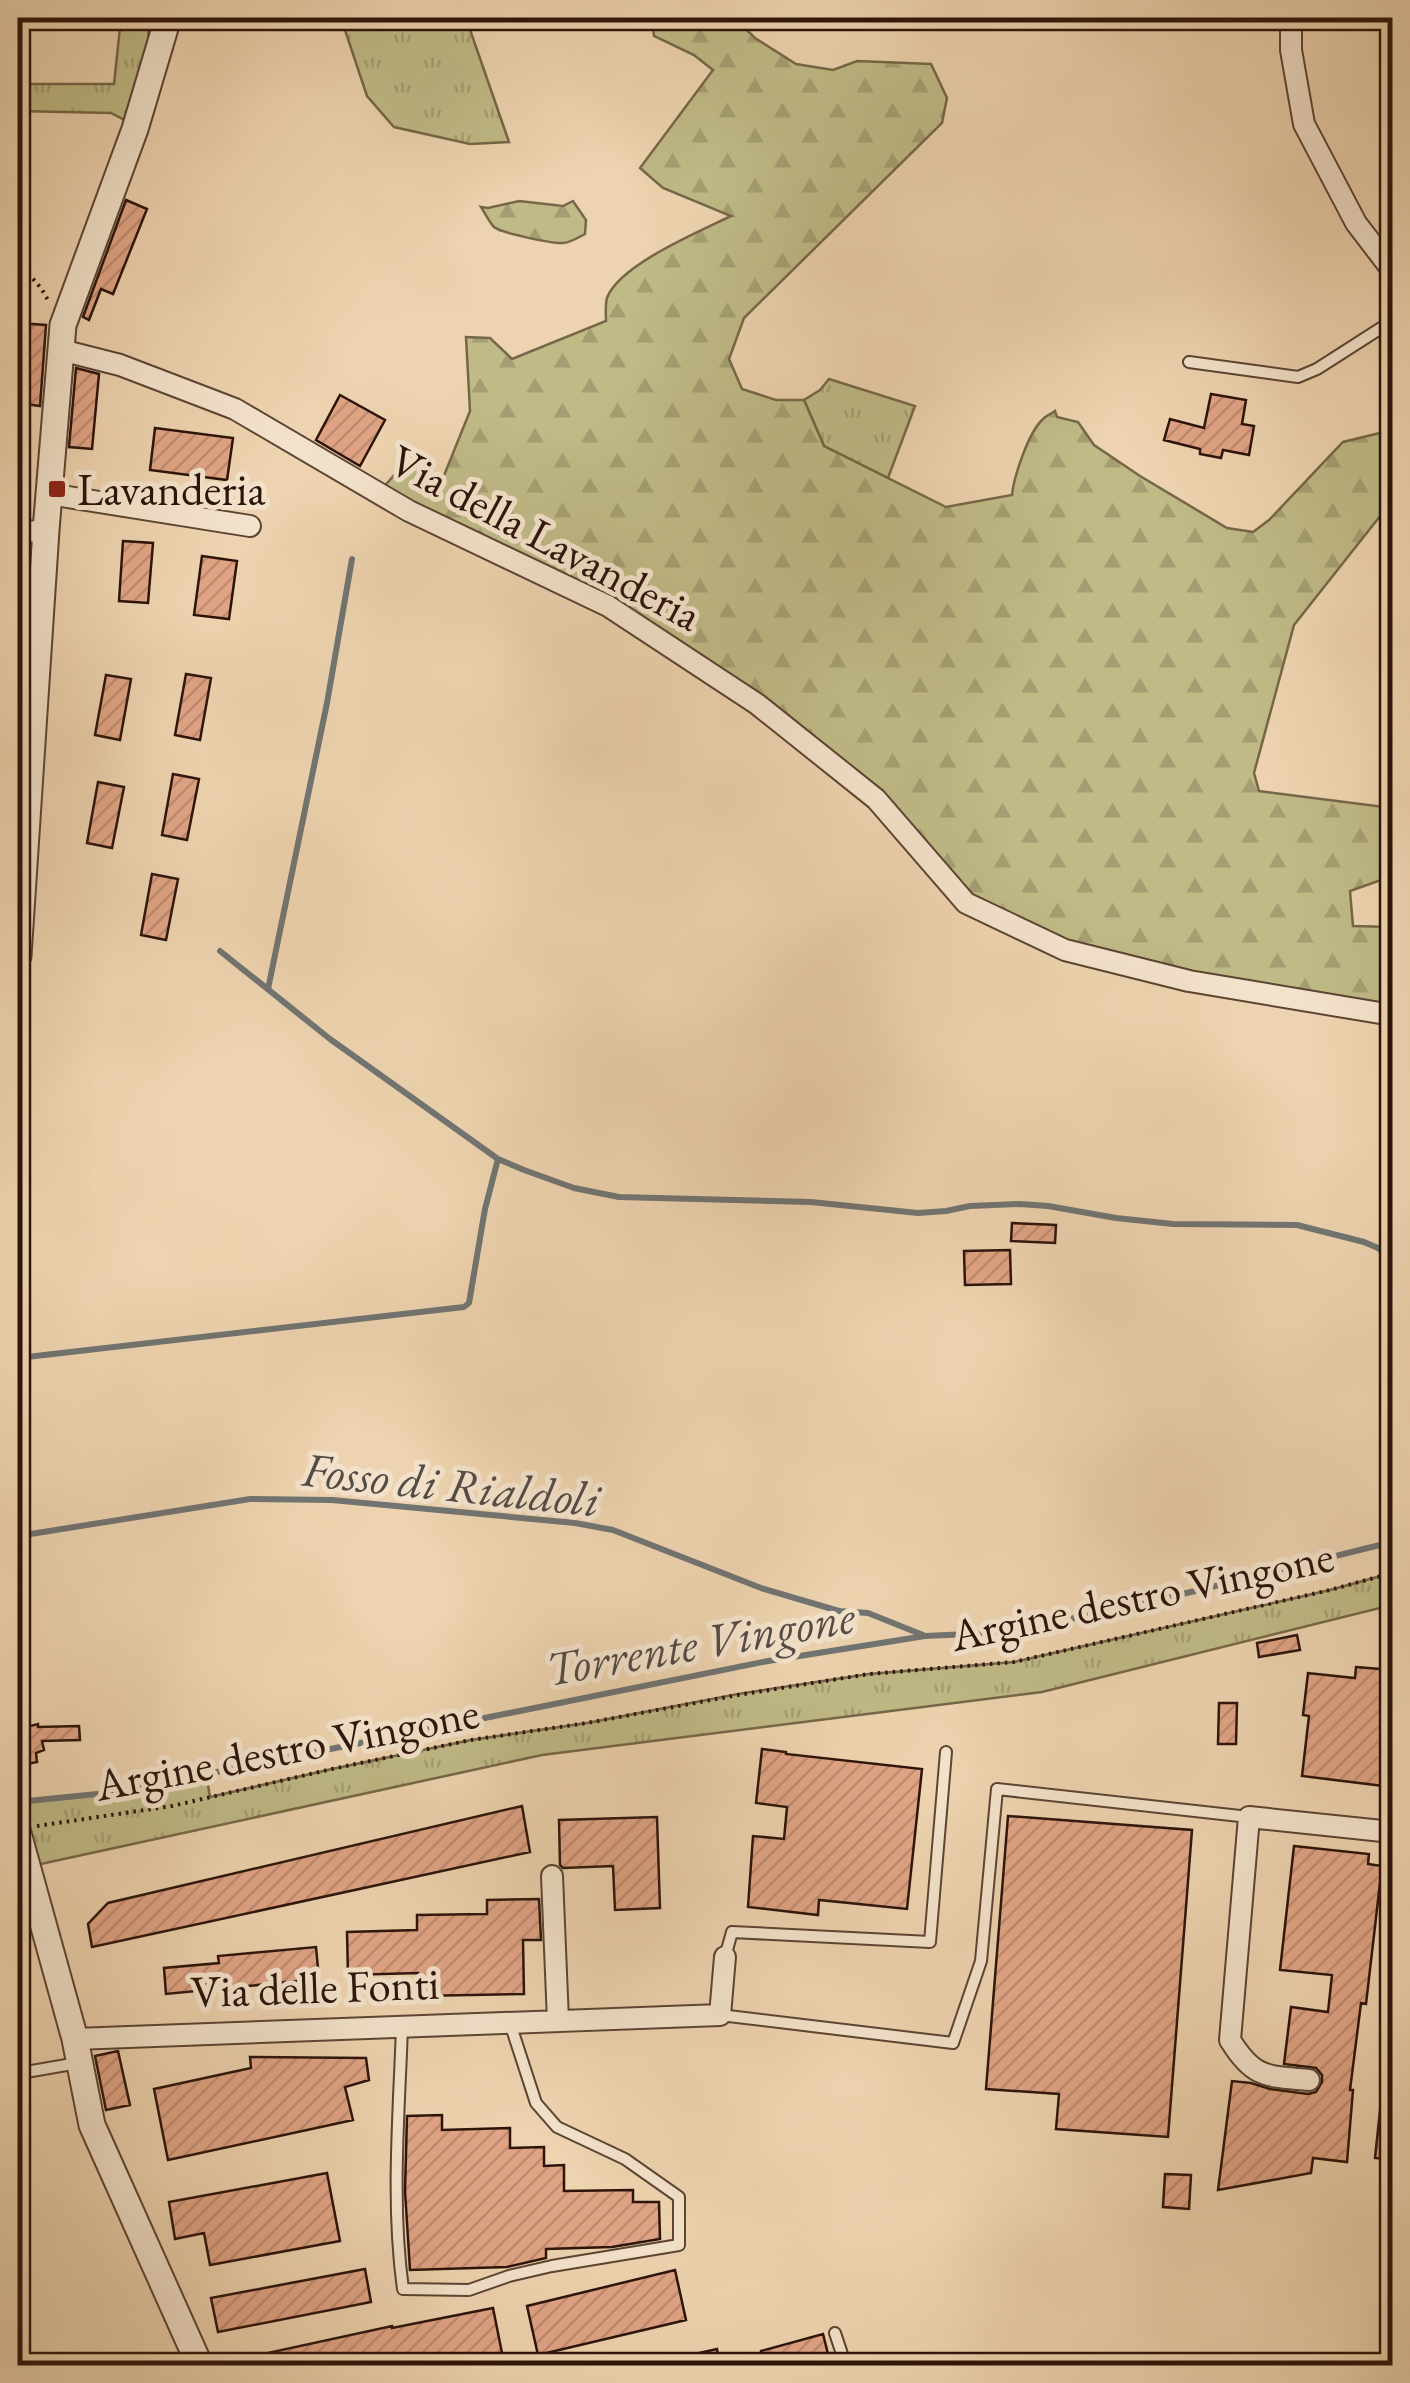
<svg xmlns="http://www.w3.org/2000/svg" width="1410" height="2383" viewBox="0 0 1410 2383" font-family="'EB Garamond',serif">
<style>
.grass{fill:url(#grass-tufts);stroke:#766748;stroke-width:2.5}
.forest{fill:url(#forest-firs);stroke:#766748;stroke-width:2.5}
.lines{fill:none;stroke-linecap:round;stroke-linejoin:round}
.stream{stroke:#717472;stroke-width:6}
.building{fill:url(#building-hatch);stroke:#2c140a;stroke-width:2.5}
.service-casing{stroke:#5c4433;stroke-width:14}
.minor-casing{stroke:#5c4433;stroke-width:24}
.tertiary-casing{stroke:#5c4433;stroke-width:29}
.path{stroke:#2c140a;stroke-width:4;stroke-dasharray:2.5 5;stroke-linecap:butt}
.service{stroke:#f3e2cb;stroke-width:10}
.minor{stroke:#f3e2cb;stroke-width:20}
.tertiary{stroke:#f3e2cb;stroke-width:25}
.poi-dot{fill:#8f2418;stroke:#f3e2cb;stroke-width:4}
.labels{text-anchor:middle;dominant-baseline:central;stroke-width:10;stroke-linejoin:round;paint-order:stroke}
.poi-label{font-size:45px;fill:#2c140a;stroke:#f3e2cb;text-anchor:start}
.street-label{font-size:45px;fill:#2c140a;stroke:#f3e2cb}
.water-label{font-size:48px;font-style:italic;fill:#544c47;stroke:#f3e2cb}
</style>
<defs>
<pattern id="grass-tufts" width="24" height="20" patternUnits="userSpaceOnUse" patternTransform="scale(2.5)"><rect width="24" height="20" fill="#bfba86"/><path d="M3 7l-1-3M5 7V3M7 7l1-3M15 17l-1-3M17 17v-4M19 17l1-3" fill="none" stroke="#a49f72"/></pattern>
<pattern id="forest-firs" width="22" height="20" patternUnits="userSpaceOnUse" patternTransform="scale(2.5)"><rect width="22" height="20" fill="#bfba86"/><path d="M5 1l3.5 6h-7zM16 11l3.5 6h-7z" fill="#a49f72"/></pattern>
<pattern id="building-hatch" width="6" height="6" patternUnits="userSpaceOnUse" patternTransform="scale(2.5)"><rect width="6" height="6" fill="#e0a485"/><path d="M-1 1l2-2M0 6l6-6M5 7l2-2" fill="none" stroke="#c08c72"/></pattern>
</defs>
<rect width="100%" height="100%" fill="#edd3af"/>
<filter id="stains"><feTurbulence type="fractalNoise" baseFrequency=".002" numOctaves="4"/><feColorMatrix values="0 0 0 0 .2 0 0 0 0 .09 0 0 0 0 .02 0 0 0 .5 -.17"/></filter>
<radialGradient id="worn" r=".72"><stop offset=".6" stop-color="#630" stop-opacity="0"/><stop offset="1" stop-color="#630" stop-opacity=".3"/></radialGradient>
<path class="grass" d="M121,18H168L136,126L111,113L18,111V84H114Z
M341,18H466L509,142L470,144L394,127L367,96Z
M829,379L915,406L888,478L824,446L804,400L820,390Z
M46,530L18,956V533Z
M1392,1573V1605L1042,1692L542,1755L27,1867L18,1833V1802L117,1792L206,1774L210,1797L332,1769L471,1740L587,1723L738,1694L869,1674L1014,1662L1330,1590Z"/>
<path class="forest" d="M652,18H734L755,38L796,64L833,70L857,61L931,64L947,98L942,123L744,318L729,359L742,389L776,400H804L824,446L946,507L1012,495C1014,476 1028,434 1042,420C1045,416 1051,414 1055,411L1057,417L1078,422L1094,445L1140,476L1227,528L1253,532L1269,520L1343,442L1392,430V501L1294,625L1254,773L1259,791L1384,807L1392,805V876L1350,891L1353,926L1392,927V1015L1065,950L966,903L876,799L608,606L378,493L407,461L439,488L470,411L466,337L490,338L512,359L606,321C606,315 605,304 607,298C619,265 700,231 731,216L663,188L640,168L713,70L694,55L654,36Z
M519,201L563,206L573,201L586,220L585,234C579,237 570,243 563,243C553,244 501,233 494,227C489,222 485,213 481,207L488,208Z"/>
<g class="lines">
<path class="stream" d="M150,41V18
M220,951L330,1039L498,1159L524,1170L574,1188L619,1197L811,1202L918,1213L946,1211L970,1206L1020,1204L1048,1206L1116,1218L1173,1224L1297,1225L1364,1242L1378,1248L1392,1260
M268,989L327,703L352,559
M18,1358L464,1307L469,1303L485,1209L498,1159
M18,1536L250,1499L332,1500L575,1523L613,1530L761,1588L839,1611L868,1613L923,1635
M18,1802L117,1792L768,1661L925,1636L991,1633L1114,1611L1392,1542"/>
</g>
<path class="building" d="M126,200L147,209L113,294L101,289L89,320L83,317Z
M18,323L46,325L40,406L25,404L29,371L18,370Z
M76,368L99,374L92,449L69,447Z
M1211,394L1246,400L1242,424L1254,426L1249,455L1223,450L1221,458L1200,454V449L1164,440L1170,419L1204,428Z
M340,395L385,420L360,466L316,440Z
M155,428L233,438L227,480L150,470Z
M123,541L153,543L148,603L119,601Z
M202,556L237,561L229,619L194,615Z
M186,674L211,678L200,740L175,735Z
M106,675L131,679L120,740L95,735Z
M173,774L199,779L187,840L162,835Z
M98,782L124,787L112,848L87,843Z
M152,874L178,879L166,940L141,935Z
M1012,1223L1056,1225L1055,1243L1011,1241Z
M1010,1250L1011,1284L965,1285L964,1251Z
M1297,1635L1300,1650L1259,1657L1257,1643Z
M1356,1667L1392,1670V1787L1302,1776L1309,1716L1303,1715L1308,1673L1355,1678Z
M1219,1703H1237L1236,1744H1218Z
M38,1724V1727L79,1726L80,1740L42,1741L44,1750L36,1753L37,1762L18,1766V1729Z
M762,1749L786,1752V1754L922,1769L907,1909L819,1900L818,1915L748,1907L753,1836L784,1839L787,1807L756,1803Z
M522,1806L530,1852L92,1947L88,1924L108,1903Z
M1008,1816L1192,1830L1168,2137L1056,2129L1059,2094L986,2089Z
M657,1817L660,1908L615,1910L613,1866L563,1868L560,1865L559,1820Z
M1294,1846L1369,1854L1368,1864L1382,1866L1366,2004L1361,2003L1350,2090H1353L1347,2162L1313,2158L1311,2173L1218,2190L1232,2081L1251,2083L1270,2089L1308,2094L1316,2092L1322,2082V2075L1316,2068L1284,2064L1291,2007L1328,2012L1332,1975L1280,1970Z
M539,1899L541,1940H523L524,1994L418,1996V1973L348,1975L347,1932L417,1930V1915L487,1914V1900Z
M316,1947L319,1979L166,1994L164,1968L219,1963L218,1956Z
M118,2051L130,2105L106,2110L95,2056Z
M250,2057L366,2058L369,2080L345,2087L353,2120L168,2160L154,2089L251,2068Z
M1382,2092L1392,2093V2160L1375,2158Z
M442,2115V2130L510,2128V2148L544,2147V2166L564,2165V2191L633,2190V2202H659L660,2239L612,2247L546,2249V2258L507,2267L410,2270L405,2191L407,2116Z
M327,2173L340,2241L210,2265L204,2233L175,2239L169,2202Z
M1165,2174L1191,2175L1189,2209L1163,2207Z
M365,2269L371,2302L218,2332L211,2298Z
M675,2270L686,2320L538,2355L527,2306Z
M493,2308L504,2363L492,2366H241L240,2359L392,2326V2328Z
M823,2334L831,2366H765L761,2351Z
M717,2349L720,2366H672V2359Z"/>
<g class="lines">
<defs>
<path id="service" d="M1189,362L1298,377L1317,369L1392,321
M725,1957L732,1932L930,1942L946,1752
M720,2015L953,2043L981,1961L997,1789L1249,1817
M402,2027C399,2114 391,2203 403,2289L469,2290L509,2276L552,2266L679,2245V2197L625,2159L557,2127L536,2103L510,2023
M18,2085L26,2072L78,2063
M835,2333L846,2366"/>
<path id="minor" d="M1291,18V50L1304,124L1356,223L1392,270
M61,350L120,365L235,409L409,511L608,606L757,704L876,799L966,903L1065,950L1189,981L1392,1015
M49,494L250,526
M18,533L46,530
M552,1876L558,2021
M75,2039L720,2015L725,1957
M1309,2080C1267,2076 1254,2079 1230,2040L1249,1817L1392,1832"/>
<path id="tertiary" d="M18,956L46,530L63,325L135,129L168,18
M18,1833L75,2039L92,2125L200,2366"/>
</defs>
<use href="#service" class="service-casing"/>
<use href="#minor" class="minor-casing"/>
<use href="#tertiary" class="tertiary-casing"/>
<path class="path" d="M18,262L41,288L48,300
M37,1826L172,1806L332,1769L471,1740L587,1723L738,1695L869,1674L1014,1662L1330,1590L1392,1573"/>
<use href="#service" class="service"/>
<use href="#minor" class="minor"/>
<use href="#tertiary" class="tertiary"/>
</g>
<rect class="poi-dot" x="47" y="479" width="20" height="20" rx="5"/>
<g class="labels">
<g class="poi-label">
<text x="77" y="489">Lavanderia</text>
</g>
<g class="street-label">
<text transform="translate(546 537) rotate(28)">Via della Lavanderia</text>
<text transform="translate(1142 1595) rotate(-12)">Argine destro Vingone</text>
<text transform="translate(287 1748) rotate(-11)">Argine destro Vingone</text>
<text transform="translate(315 1987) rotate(-2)">Via delle Fonti</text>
</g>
<g class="water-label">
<text transform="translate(451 1484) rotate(6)">Fosso di Rialdoli</text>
<text transform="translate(700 1642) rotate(-10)">Torrente Vingone</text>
</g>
</g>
<rect width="1410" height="2383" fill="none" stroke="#edd3af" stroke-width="60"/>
<rect x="20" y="20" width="1370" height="2343" fill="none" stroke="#2c140a" stroke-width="5"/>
<rect x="30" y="30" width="1350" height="2323" fill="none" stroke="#2c140a" stroke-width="2.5"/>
<rect width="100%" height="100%" filter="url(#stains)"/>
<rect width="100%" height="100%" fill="url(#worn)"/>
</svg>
